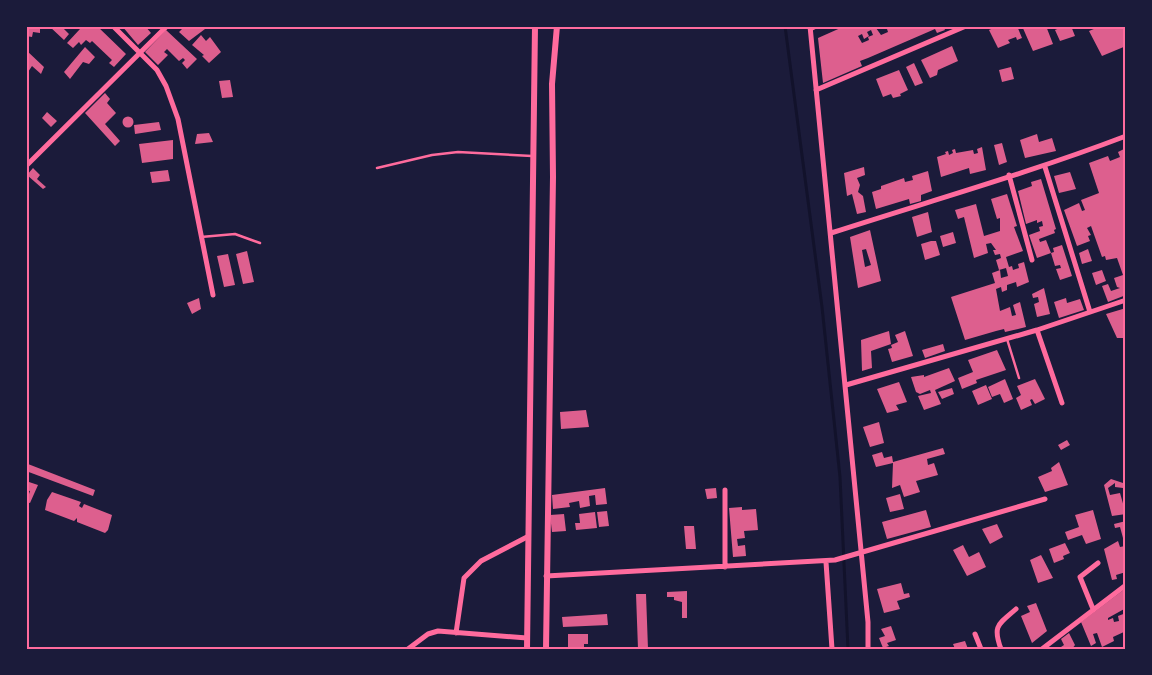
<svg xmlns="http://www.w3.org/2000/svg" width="1152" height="675" viewBox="0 0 1152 675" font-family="Inter,sans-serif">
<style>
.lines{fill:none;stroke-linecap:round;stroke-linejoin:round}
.stream{stroke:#12122b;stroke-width:3}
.building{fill:#dd5f8e;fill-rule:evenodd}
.service{stroke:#ff6b9d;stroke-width:2.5}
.minor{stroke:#ff6b9d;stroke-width:5}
.tertiary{stroke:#ff6b9d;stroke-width:6}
.neatline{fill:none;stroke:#ff6b9d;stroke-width:2}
</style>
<rect width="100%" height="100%" fill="#1b1b3a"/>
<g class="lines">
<path class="stream" d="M785,26L822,307L840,477L848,649"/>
</g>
<path class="building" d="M26,26L40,29V33L33,32L32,37L26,36Z
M49,26H65L63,28L69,34L64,40Z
M77,26H97L126,54L114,67L109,63L112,60L92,41L90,43L86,40L81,45L79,42L73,48L67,43L80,29Z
M122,26H145L151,33L138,45Z
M179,26H209L189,41L179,32L182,29Z
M845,26H880L876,28L881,35L888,32L887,29L892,26H943L945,30L937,33L935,29L868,58L860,61L862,66L823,83L818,38ZM871,30L873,35L868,37L869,40L862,43L858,36L862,34L864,39L869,36L867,32Z
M998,26H1017L1022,38L1017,40L1016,37L1008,40L1010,43L998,48L989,30Z
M1022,26H1046L1053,44L1033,51Z
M1064,26H1071L1075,36L1060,41L1055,30Z
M1101,26H1126V46L1102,56L1089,31Z
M166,30L197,59L187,69L182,63L185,60L183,58L179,61L167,49L164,52L168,55L158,65L145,52Z
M201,35L206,41L210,37L221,52L209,63L202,56L204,55L192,45Z
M952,46L958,61L938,70L937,75L930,78L921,60Z
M85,47L95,57L89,64L83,62L70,79L64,72Z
M26,50L44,67L41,74L32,66L28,72L26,71Z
M914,63L923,83L915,86L906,67Z
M1011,67L1014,79L1002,82L999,70Z
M899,70L908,90L900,94L901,96L893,98L891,94L883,97L876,79Z
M230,80L233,97L222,98L219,81Z
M105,93L110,99L107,103L116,113L105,124L120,141L115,146L85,113Z
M47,112L57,121L51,127L42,118Z
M122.5 122a5.5 5.5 0 1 1 11 0a5.5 5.5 0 1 1-11 0Z
M159,122L161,130L135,134L134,125Z
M209,133L213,142L195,144L197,134Z
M1037,134L1039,142L1052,138L1056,151L1025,158L1020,140Z
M173,140V159L142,163L139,144Z
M1002,143L1007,162L999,165L994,145Z
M982,147L986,170L970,174L969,168L941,177L937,157L946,154L945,152L948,151L949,155L953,153L952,150L955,149L956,153L973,150L974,154L978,153L977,149Z
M1126,148V239L1123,240L1126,249V295L1108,302L1102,286L1108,284L1111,291L1120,288L1117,287L1114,278L1123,275L1117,258L1106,260L1105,256L1102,257L1091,226L1087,228L1091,235L1088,236L1090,241L1077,246L1064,210L1079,203L1082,211L1085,210L1081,200L1099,193L1089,163L1108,156L1110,161L1120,157L1118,152Z
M864,167L865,175L857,178L860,185L858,192L863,196L866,212L857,214L852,194L847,196L844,173Z
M33,168L40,175L37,179L46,187L43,189L27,175Z
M168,170L170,181L152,183L150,172Z
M928,171L932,191L921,195V201L910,204L909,199L876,209L872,192L881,189V186L904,178L905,182L913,180L912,176Z
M1070,172L1076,189L1059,193L1054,176Z
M1041,179L1056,229L1054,230L1055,233L1039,239L1040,242L1046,240L1051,253L1037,258L1029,235L1040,231L1039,227L1043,226L1042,221L1037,223V220L1026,224L1018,191L1032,186L1031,182Z
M1007,194L1017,226L1014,227L1023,251L1006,257L1009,267L1012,266L1013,270L1019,268L1018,264L1024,262L1029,282L1017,287L1016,282L1007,285V290L1002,292L1001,287L996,289L1000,311L1010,307L1012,316L1016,315L1013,305L1020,302L1026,327L1005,332L1004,329L996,331L965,340L951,297L995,283L992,273L1000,270L1001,278L1008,276L1006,268L999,270L996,260L1001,258L1000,254L995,255L993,250H996L991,243L986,244L988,253L974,258L964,217L958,219L955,210L976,204L984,236L1000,231V218L997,219L991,199Z
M928,212L932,232L917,237L912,217Z
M870,230L881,281L858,288L850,237ZM866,249L871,265L865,267L862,250Z
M953,232L956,243L943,247L940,236Z
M931,241H936L940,255L925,260L921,244Z
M1062,245L1072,276L1060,280L1056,269L1061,268L1060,265L1055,266L1051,253L1054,252L1053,248Z
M1088,249L1092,261L1082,264L1079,253Z
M247,251L254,282L243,284L236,254Z
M228,254L235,285L224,287L217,256Z
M1102,270L1106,281L1096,285L1092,273Z
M1044,288L1050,314L1037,317L1034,304L1039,302L1038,297L1033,298L1032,294Z
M199,298L201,309L192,314L187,303Z
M1066,298L1067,303L1080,299L1084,310L1059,318L1054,302Z
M1126,308V345L1123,338H1117L1106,314Z
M889,331L891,344L871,351L872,368L862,371L861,340Z
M905,331L913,356L892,362L888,349L892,348L891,345L898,342L895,335Z
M943,344L945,351L925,358L922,350Z
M997,350L1006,370L976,380L977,383L962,389L958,378L973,372L968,360Z
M949,368L955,381L935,390L941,404L924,410L918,396L931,393L930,390L920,394L916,392L911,377L924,375V377Z
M1005,379L1013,399L1004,403L1000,394L992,397L988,387Z
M1035,379L1045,399L1035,404L1032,399L1030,400L1032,405L1021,410L1016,398L1021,395L1017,386Z
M899,382L907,402L896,405L899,410L887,413L877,389Z
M986,385L992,399L978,405L972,391Z
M952,388L954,394L942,399L938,392Z
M586,410L589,427L561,429L560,412Z
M879,422L884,443L870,447L863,427Z
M1067,440L1070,445L1061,450L1058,445Z
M943,448L945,454L927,459L928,465L934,463L938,475L916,481L920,492L904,497L900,485L892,488L893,463L876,467L872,455L882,452L884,458L892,456L893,462Z
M1059,462L1068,485L1045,492L1038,477L1052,471L1051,468Z
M28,464L95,490L93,496L26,471Z
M1111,479L1123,483V488L1115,487V483L1108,488L1110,495L1120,493L1126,514L1112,516L1104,485Z
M26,481L38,485L30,503L26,502V493L29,494L30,491L26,490Z
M605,488L607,504L596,505L595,495L589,496L590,506L580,508L579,501L569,503L570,507L553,509L552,495Z
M716,488L717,498L707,499L705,489Z
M52,492L81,502L79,506L82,508L84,504L112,515L108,530L105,533L77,522V518L74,521L45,510L47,500Z
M900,494L904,509L890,512L886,498Z
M742,507V510L756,509L758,530L744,531L745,538L737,539L738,546L745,545L746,556L733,557L729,508Z
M926,510L931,527L887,539L882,522Z
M1093,510L1101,539L1086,544L1082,535L1068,540L1065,532L1079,527L1075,515Z
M607,511L609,526L599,527L597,512Z
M595,512L597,528L576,530L575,523H580L579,514Z
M564,514L566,531L552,532L550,515Z
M1126,521V537L1123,538L1120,527L1115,528L1114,524Z
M997,524L1003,537L990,544L982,529Z
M684,526H694L696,549H686Z
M1118,541L1120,547L1125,546L1124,541H1126V572L1116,575L1117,579L1112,580L1104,549Z
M1065,543L1070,553L1063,556L1064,559L1054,563L1049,549Z
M963,545L969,557L979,552L986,567L967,576L953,550Z
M1041,555L1053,578L1038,583L1030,560Z
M901,583L904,594L909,593L910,597L897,601L900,609L884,613L877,589Z
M1126,588V608L1108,618V620L1113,618L1114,622L1119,621L1118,616L1126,613V631L1113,637L1114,641L1102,647L1097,633L1093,634L1096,643L1091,646L1081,622Z
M687,591V618H682V602L674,600V597H667V592Z
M636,594H646L648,649H638Z
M1036,603L1047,631L1032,643L1021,616L1030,612L1027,606Z
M607,614L608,625L563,627L562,617Z
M891,626L896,640L887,643L889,646L883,648L879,638L885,636L881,629Z
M1069,633L1075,645L1072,649H1058L1064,645L1061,639Z
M568,634H588V644H584V649H568Z
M965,641L968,649H955L953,644Z"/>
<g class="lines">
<path class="service" d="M811,30L819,26
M377,168L432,155L458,152L532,156
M201,237L235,234L260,243
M1007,339L1019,378"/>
<path class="minor" d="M113,26L157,70L166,86L178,119L213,295
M810,26L868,622V649
M816,90L966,26
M26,166L167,26
M1045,167L1090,312
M1009,175L1032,260
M831,233C930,201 1029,173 1126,136
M1037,330L1062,403
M846,385L1037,330L1126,300
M826,562L832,649
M725,567V490
M546,576L835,560L1045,499
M1093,609L1080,577L1098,563
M456,633L464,578L481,561L527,537
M975,634L981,649
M408,649L428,634L438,631L527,638
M1001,649C992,625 999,624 1016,609
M1042,649L1126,585"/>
<path class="tertiary" d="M527,649L535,26
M546,649L553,177L552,84L557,26"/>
</g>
<rect width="1152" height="675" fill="none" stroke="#1b1b3a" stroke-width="55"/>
<rect x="28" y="28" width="1096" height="620" class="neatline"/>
</svg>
